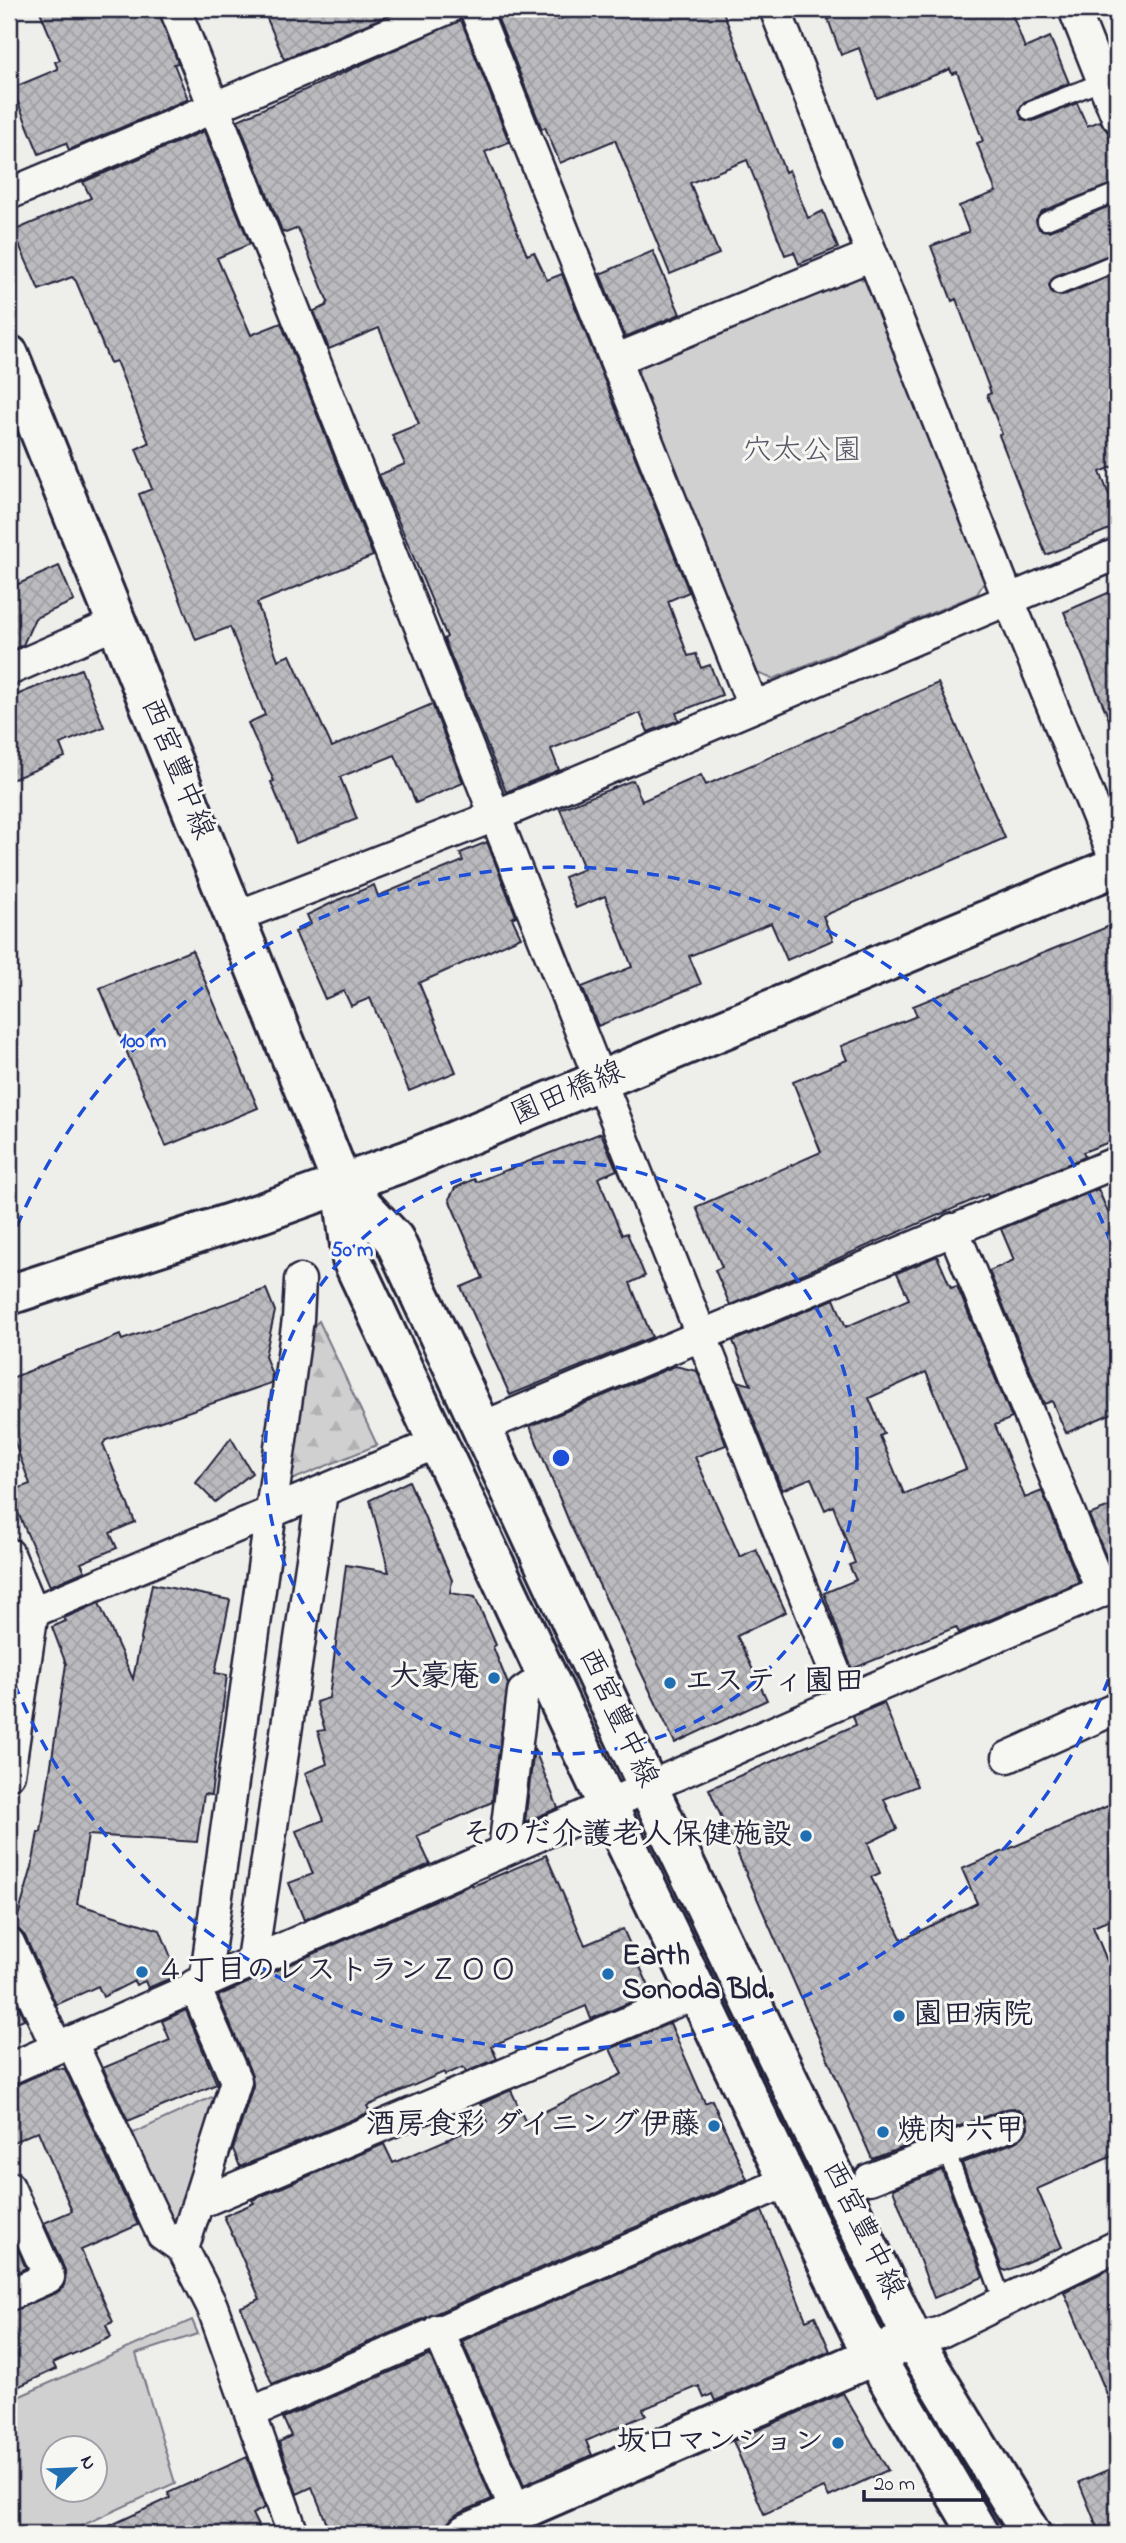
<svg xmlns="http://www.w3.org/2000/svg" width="1126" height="2543" viewBox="0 0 1126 2543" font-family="'Indie Flower','Klee One',sans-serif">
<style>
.forest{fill:url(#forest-firs);stroke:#797986;stroke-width:2}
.park{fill:#d0d0d1;stroke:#797986;stroke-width:2;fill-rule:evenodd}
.building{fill:url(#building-cross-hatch);stroke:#22223b;stroke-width:2;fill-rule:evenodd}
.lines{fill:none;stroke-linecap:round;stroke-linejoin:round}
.service-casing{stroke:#22223b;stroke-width:21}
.minor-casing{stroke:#22223b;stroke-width:35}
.tertiary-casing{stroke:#22223b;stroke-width:44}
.secondary-casing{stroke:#22223b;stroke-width:44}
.service{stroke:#f6f6f2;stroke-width:16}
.minor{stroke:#f6f6f2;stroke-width:30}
.tertiary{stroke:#f6f6f2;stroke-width:38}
.secondary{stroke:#f6f6f2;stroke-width:38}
.ring{fill:none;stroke:#1d4ed8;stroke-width:3.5;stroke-dasharray:12 9}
.poi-dot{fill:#1f6fb2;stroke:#f6f6f2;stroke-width:2.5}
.labels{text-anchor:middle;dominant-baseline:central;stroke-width:6;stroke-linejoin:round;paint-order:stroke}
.park-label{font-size:30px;fill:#565668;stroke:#f6f6f2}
.street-label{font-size:30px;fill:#22223b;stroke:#f6f6f2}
.poi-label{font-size:30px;font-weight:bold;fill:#22223b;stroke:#f6f6f2;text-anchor:start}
.centre{fill:#1d4ed8;stroke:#f6f6f2;stroke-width:3.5}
.ring-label{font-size:21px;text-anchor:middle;font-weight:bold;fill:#1d4ed8;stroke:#f6f6f2;stroke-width:6;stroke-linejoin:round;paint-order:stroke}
</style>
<defs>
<pattern id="forest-firs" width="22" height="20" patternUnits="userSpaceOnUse" patternTransform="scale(1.75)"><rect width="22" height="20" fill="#d0d0d1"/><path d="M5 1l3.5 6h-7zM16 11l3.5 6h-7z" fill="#b2b2b4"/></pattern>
<pattern id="building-cross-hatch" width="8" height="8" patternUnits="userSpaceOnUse" patternTransform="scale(1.75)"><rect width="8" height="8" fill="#bbbbbf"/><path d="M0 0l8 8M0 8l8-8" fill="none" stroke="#a0a0a5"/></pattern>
</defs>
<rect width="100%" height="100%" fill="#eeeeeb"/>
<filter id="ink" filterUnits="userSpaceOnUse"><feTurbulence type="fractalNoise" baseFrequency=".0143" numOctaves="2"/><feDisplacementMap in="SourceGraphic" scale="14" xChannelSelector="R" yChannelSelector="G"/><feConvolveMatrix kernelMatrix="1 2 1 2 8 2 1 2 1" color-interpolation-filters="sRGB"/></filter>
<g filter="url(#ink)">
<path class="forest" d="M319,1321L377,1445L292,1480L310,1329Z"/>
<path class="park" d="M858,277L869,283L985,581L977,594L773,679L757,673L638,380L639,368Z
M216,2095L176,2235L125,2137Z
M192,2320L198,2334L136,2354L175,2483L64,2534H9V2401ZM52,2448H94V2490H52Z"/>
<path class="building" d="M39,9H158L178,63L174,64L188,99L69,150L66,143L39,154L12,88L58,69L55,62L60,60Z
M263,9H403L284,59Z
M494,9H554L558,20L584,9H722L785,172L789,170L808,218L823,211L838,248L799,264L794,252L785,255L747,160L690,183L719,254L670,274L615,140L560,163L545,127L542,129Z
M853,9H1010L1025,48L1050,37L1069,83L1024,102L1019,110L1022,119L1033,121L1077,103L1087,126L1100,121L1107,131L1117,155V182L1042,211L1036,220L1039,229L1049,231L1117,203V252L1055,276L1049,285L1052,294L1062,296L1117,273V465L1100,472L1117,515V526L1046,555L999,435L1002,434L987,395L991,393L956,299L952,301L931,246L969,232L959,206L996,192L977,143L983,141L957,72L952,74L950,69L877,98L859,48L841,55L828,19Z
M461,20L509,142L485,152L527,255L534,252L547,280L562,274L689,592L668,601L688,656L696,654L701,668L710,665L722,695L676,713L679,720L648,732L640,713L551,749L559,770L506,792L444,639L447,637L379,475L405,464L392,435L419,424L379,328L329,349L314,311L326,306L328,302L298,228L286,233L282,231L238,120Z
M204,131L250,244L217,258L251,335L281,323L373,556L257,603L278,660L290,655L332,747L432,704L463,783L416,803L395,755L340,777L357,819L296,843L271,782L274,781L248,723L265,715L230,627L196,640L139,494L152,489L136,449L149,443L116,361L110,363L76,281L72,277L39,290L13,231L91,198L83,182Z
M653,251L680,314L625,337L600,274Z
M59,566L74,601L35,618L23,645L9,651V588Z
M1117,589V738L1064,612Z
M81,669L104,727L60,744L65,757L9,781V698Z
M938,683L1005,838L823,916L833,940L787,960L771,923L689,956L701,984L598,1026L582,987L632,967L605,896L576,908L564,877L584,869L560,809L633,780L642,801L701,775L706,785Z
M487,842L516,916L512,918L521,937L419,983L456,1072L409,1091L370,998L351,1006L344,991L325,999L295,932L311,924L307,915L338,900L374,885L378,896L463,861L460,853Z
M1117,923V1139L1083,1152L1085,1157L988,1197L987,1194L730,1305L715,1270L722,1267L696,1207L821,1152L793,1082L847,1060L841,1046L917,1016L913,1006Z
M192,950L258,1108L166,1146L100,988Z
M601,1133L617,1170L598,1178L622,1235L627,1233L645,1276L630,1283L652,1337L510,1395L461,1287L483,1278L449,1199L455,1188L474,1179L476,1182Z
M1098,1189L1117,1233V1411L1066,1433L1052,1401L1044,1404L989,1271L1014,1260L1001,1229Z
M937,1256L951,1288L957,1286L1012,1418L995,1425L1025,1498L1042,1491L1079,1582L959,1633L956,1627L852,1669L824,1593L856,1580L849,1565L855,1563L833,1506L825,1510L811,1478L782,1490L738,1381L751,1385L733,1341L834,1299L846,1327L909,1299L897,1273ZM926,1372L966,1469L904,1494L880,1436L884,1434L869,1398Z
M266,1289L275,1311L265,1356L272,1375L271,1383L106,1440L103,1444L135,1522L110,1533L117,1548L81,1563L85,1571L50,1586L9,1492L30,1484L9,1427V1379L120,1335L122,1340Z
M675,1366L697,1371L726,1445L695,1457L740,1557L756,1549L786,1612L737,1636L767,1700L675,1743L570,1524L530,1426Z
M231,1438L252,1473L215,1502L196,1483Z
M409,1481L452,1580L450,1593L475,1597L496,1645L493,1647L508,1684L492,1802L417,1836L430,1864L304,1920L289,1883L313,1874L296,1831L324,1820L305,1773L327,1764L318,1731L325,1730L316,1702L329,1698L346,1565L389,1572L370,1500Z
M1117,1504V1568L1111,1569L1089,1515Z
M152,1584L230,1600L215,1673L227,1675L211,1795L204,1794L197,1842L88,1835L77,1904L160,1930L178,1975L148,1988L145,1981L136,1985L134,1981L103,1997L98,1986L56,2005L25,1936L15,1927L32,1867L38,1832H41L66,1664L52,1627L66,1621L64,1618L99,1603L133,1679Z
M884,1703L917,1786L884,1799L897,1829L868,1843L880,1873L871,1877L902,1940L977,1903L962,1869L1117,1802V1917L1093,1927L1117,1985V2154L1037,2189L1062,2247L1006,2271L1002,2269L962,2163L1018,2141L1028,2128L1027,2118L1014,2108L1005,2109L872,2159L709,1789L856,1725L853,1716Z
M534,1748L558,1808L525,1822Z
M546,1855L585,1945L623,1929L652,1993L591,2019L586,2006L491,2046L497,2059L466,2072L463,2067L445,2075L444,2072L367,2106L370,2112L240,2167L233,2149L253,2086L252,2075L218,1996L472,1884L473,1886Z
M9,1985L24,2019L9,2026Z
M186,2010L217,2084L128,2121L103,2068L170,2040L162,2021Z
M670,2023L705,2103L712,2100L747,2179L272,2384L241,2307L260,2299L224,2216L254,2203L252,2200L384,2144L393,2163L488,2122L480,2104L511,2090L525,2121L622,2074L610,2049Z
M54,2068L65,2069L138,2225L81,2250L113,2322L106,2325L111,2337L53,2363L56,2369L9,2391V2312L56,2293L64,2287L65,2270L44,2223L72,2211L38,2131L9,2144V2088Z
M942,2170L983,2277L934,2298L893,2189Z
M762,2211L806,2320L815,2316L830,2351L715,2401L712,2394L704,2398L699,2386L643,2409L646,2415L586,2441L592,2455L524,2485L462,2341Z
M13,2238L26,2268L9,2276V2240Z
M1117,2265V2418L1064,2292Z
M430,2355L492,2499L457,2514L447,2525L425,2534H331L312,2487L297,2494L279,2442L291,2436L283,2418Z
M843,2393L888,2470L829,2497L824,2488L764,2514L733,2441Z
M247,2457L265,2508L252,2514L262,2534H92L170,2498L168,2493Z
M1117,2466V2534H1100L1079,2482Z"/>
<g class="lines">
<defs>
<path id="service" d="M1029,111L1103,81
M1046,221L1117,192
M1059,286L1117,262
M946,2150L1003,2301"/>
<path id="minor" d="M175,9L846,1700
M475,9L753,706
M775,9L1008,598L1117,864
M1074,9L1117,117
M9,194L447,9
M615,360L872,255
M9,670L117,623
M235,917L495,816L1117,554
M953,1229L1102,1592
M480,1428L1117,1162
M9,1554L33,1611L9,1774
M9,1622L439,1442
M1008,1757L1117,1708
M504,1850L523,1692L549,1674
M9,1943L57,2048
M252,1960L322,1492
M205,1981L298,1319L300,1280
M71,2041L162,2234L183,2249L212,2306L293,2534
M9,2069L846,1700L1117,1585
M870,2179L1011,2125
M9,2187L49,2277L9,2295
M197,2204L697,1993
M183,2249L236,2081L194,1985
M438,2330L516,2511
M913,2340L941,2332L1117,2246
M250,2413L788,2181"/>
<path id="tertiary" d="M9,1295L261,1213L406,1161L1117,866"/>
<path id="secondary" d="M9,355L342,1184L352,1260L608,1806L861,2333L979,2534
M342,1184L394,1239L648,1787L913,2340L1031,2534
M466,2534L898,2345"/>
</defs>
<use href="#service" class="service-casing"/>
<use href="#minor" class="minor-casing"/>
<use href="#tertiary" class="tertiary-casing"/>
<use href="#secondary" class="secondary-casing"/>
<use href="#service" class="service"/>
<use href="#minor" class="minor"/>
<use href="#tertiary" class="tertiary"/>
<use href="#secondary" class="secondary"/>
</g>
</g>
<g class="ring">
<circle cx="561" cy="1458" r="296"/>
<path d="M1116 1660A591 591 0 0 1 9 1670M9 1246A591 591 0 0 1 1116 1256"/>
</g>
<g class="poi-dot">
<circle cx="494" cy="1678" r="7"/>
<circle cx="670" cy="1683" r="7"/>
<circle cx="806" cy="1836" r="7"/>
<circle cx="142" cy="1972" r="7"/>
<circle cx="608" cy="1974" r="7"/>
<circle cx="899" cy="2016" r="7"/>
<circle cx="714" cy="2126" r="7"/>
<circle cx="883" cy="2132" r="7"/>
<circle cx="838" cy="2443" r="7"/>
</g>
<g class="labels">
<g class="park-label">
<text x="802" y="452">穴太公園</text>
</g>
<g class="street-label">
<text transform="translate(176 769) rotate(68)">西宮豊中線</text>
<text transform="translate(568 1094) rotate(-23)">園田橋線</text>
<text transform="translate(617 1718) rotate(65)">西宮豊中線</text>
<text transform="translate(862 2230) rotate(64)">西宮豊中線</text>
</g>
<g class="poi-label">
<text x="480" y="1678" text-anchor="end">大豪庵</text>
<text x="684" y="1683">エスティ園田</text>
<text x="792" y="1836" text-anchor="end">そのだ介護老人保健施設</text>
<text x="622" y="1957">Earth<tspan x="622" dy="34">Sonoda Bld.</tspan></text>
<text x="156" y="1972">４丁目のレストランＺＯＯ</text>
<text x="913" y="2016">園田病院</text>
<text x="700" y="2126" text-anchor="end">酒房食彩 ダイニング伊藤</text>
<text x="897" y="2132">焼肉 六甲</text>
<text x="824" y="2443" text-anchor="end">坂口マンション</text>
</g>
</g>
<circle cx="561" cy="1458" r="10" class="centre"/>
<g class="ring-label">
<text x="143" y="1047">100 m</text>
<text x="352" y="1256">50 m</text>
</g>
<rect width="1126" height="2543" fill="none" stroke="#f6f6f2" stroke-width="35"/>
<rect x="18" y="18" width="1091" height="2508" fill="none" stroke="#22223b" stroke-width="2.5" filter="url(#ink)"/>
<g transform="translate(74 2469) rotate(66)"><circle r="33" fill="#f6f6f2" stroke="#a1a1a9" stroke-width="2"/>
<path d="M0-5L12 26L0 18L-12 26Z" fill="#1f6fb2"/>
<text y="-10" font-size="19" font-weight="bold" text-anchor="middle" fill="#22223b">N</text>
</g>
<path d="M864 2490v10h119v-10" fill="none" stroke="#22223b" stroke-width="3.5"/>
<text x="874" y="2490" font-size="21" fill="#22223b" stroke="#f6f6f2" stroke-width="5" paint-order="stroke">20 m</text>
</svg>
